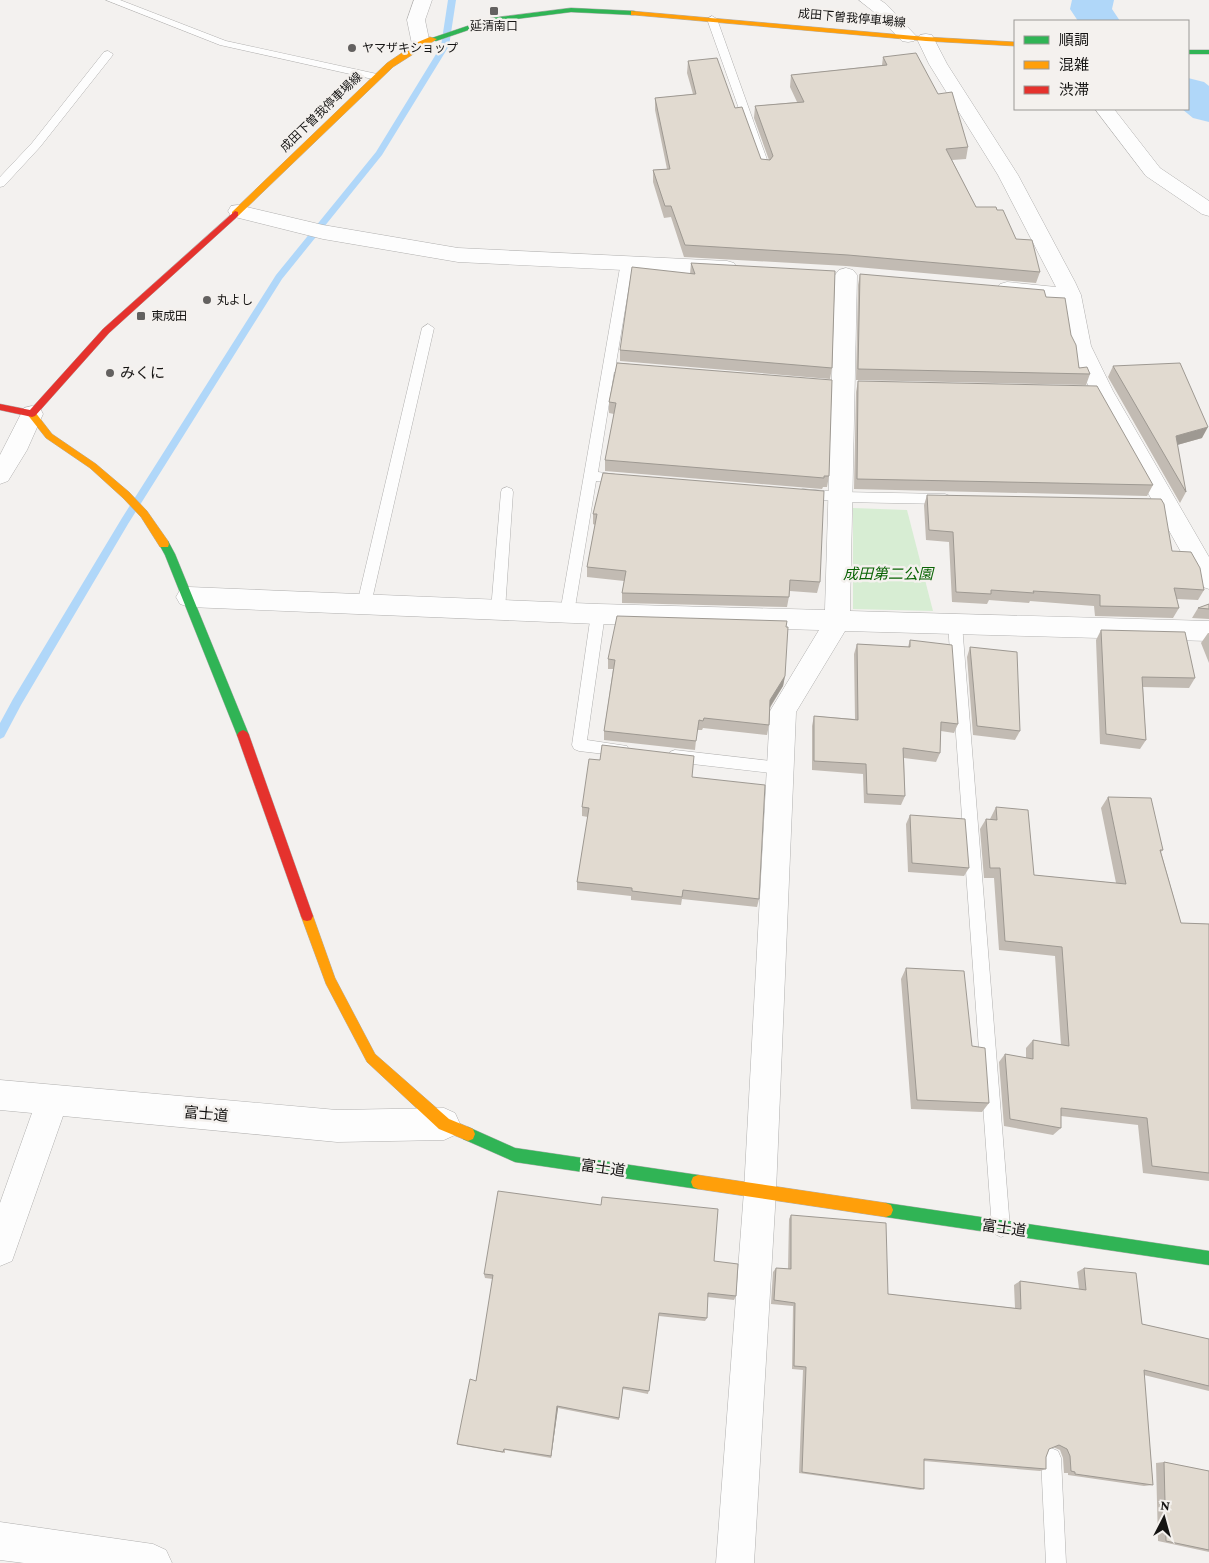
<svg xmlns="http://www.w3.org/2000/svg" width="1209" height="1563" viewBox="0 0 1209 1563" font-family="'Crimson Pro','Noto Sans JP',serif">
<style>
.green{fill:#d7edd3}
.lines{fill:none;stroke-linecap:round;stroke-linejoin:round}
.stream{fill:#b0d7f9;fill-rule:evenodd}
.river{fill:#b0d7f9;fill-rule:evenodd}
.lane-casing{stroke:#b1b0af;stroke-width:1}
.street-casing{stroke:#b1b0af;stroke-width:1}
.fast-casing{stroke:#b1b0af;stroke-width:1}
.slow-casing{stroke:#b1b0af;stroke-width:1}
.jam-casing{stroke:#b1b0af;stroke-width:1}
.lane{fill:#fdfdfd;fill-rule:evenodd}
.street{fill:#fdfdfd;fill-rule:evenodd}
.fast{fill:#30b455;fill-rule:evenodd}
.slow{fill:#ff9f0a;fill-rule:evenodd}
.jam{fill:#e5322d;fill-rule:evenodd}
.wall{fill:#c2bbb3}
.shaded-wall{fill:#9e9992}
.building{fill:#e1dad0;stroke:#9e9992}
.poi-dot{fill:#636160;stroke:#f4f1ee;stroke-width:2}
.labels{text-anchor:middle;dominant-baseline:central;stroke-width:5;stroke-linejoin:round;paint-order:stroke}
.far-street-label{font-size:12px;fill:#151413;stroke:#f4f1ee}
.far-poi-label{font-size:12px;fill:#151413;stroke:#f4f1ee;text-anchor:start}
.poi-label{font-size:15px;fill:#151413;stroke:#f4f1ee;text-anchor:start}
.park-label{font-size:15px;font-style:italic;fill:#0a6405;stroke:#f4f1ee}
.street-label{font-size:15px;fill:#151413;stroke:#f4f1ee}
</style>
<rect width="100%" height="100%" fill="#f3f1ef"/>
<path class="green" d="M853,508L907,510L933,611L853,609Z"/>
<g class="lines">
<path class="stream" d="M448,0H456L449,46L382,155L282,279L128,524L21,705L4,737L0,739V723L13,699L122,518L276,275L376,152L441,46Z"/>
<path class="river" d="M1072,0H1114L1112,9L1120,21H1078L1070,9Z
M1188,78L1204,82L1209,86V122L1193,118L1182,109H1188Z"/>
<defs>
<path id="lane" d="M106,0H120L226,41L377,74L382,77L377,80L220,45Z
M712,16L717,19L770,168L769,170H761L760,168L707,19Z
M108,51L113,54L112,56L40,147L4,186L0,187V177L32,143L104,52Z
M627,258L633,262L616,363L635,365L641,369L635,373L614,372L598,472L626,476L627,479L626,482L621,484L596,481L574,613L572,617L567,618L562,617L560,613L621,262Z
M428,324L434,328L371,604L369,608L364,609L359,608L357,604L422,328Z
M507,487L512,489L513,492L505,610L503,614L498,615L493,614L491,610L501,492L502,489Z
M803,489L841,492L945,494L950,496L952,499L950,502L945,504L841,502L798,497L797,494L798,491Z
M598,609L603,610L605,614L587,740L627,746L629,750L627,754L622,756L579,751L574,749L572,745L591,614L593,610Z
M955,618L960,620L962,624L1010,1228L1007,1234L1001,1237L995,1234L992,1228L948,624L950,620Z
M675,750L780,762L785,764L787,768L785,772L780,774L675,762L670,760L668,756L670,752Z
M1051,1448L1058,1451L1061,1458L1066,1563H1046L1041,1458L1044,1451Z"/>
<path id="street" d="M414,0H432L425,20L430,44L427,48L421,49L415,48L412,44L407,20Z
M859,0H880L886,4L917,37L914,41L908,42L902,41L874,12Z
M926,34L932,35L947,64L1018,175L1075,282L1081,295L1091,346L1113,391L1209,557V589L1200,586L1091,391L1069,346L1061,301L1007,296L1000,294L996,289L1000,284L1007,282L1056,287L998,175L929,64L917,39L920,35Z
M1095,109H1114L1160,168L1209,201V216L1202,214L1146,176Z
M238,205L323,225L458,248L727,261L734,263L737,268L734,273L727,275L458,262L323,239L231,216L228,211L231,206Z
M846,268L853,270L857,275L850,611L1209,621V641L845,631L796,712L776,1191L754,1563H716L744,1191L770,711L819,630L598,624L189,607L180,604L176,597L180,590L189,587L598,604L825,610L835,275L839,270Z
M32,406L40,408L43,414L27,450L8,481L0,484V455L24,408Z
M0,1080L337,1110L444,1108L455,1113L460,1124L455,1135L444,1140L337,1142L63,1116L12,1261L0,1266V1203L32,1113L0,1110Z
M0,1522L153,1544L166,1550L172,1563H24L0,1560Z"/>
<path id="fast" d="M571,8L634,11L638,13L634,15L571,12L492,22L436,41L429,39L491,18Z
M1188,50H1209V54H1188Z
M164,540L168,541L175,554L249,735L247,738H239L237,735L165,555L159,544Z
M468,1127L515,1148L698,1175L703,1177L705,1182L703,1187L698,1189L515,1162L463,1139L461,1134L463,1129Z
M886,1203L1209,1251V1265L886,1217L881,1215L879,1210L881,1205Z"/>
<path id="slow" d="M631,11L926,37L1015,42V46L926,41L634,15H631Z
M430,37L437,39L393,67L238,216H232V212L387,63L418,42Z
M32,411L35,412L52,434L96,464L129,492L147,511L168,541L169,544L168,547H160L141,517L123,498L90,468L46,438L27,414Z
M307,911L311,912L313,916L335,978L375,1054L449,1119L473,1129L475,1134L473,1139L468,1141L439,1129L367,1062L326,984L301,916L303,912Z
M698,1175L886,1203L891,1205L893,1210L891,1215L886,1217L698,1189L693,1187L691,1182L693,1177Z"/>
<path id="jam" d="M235,211L238,212V216L109,333L35,416L32,417L0,410V404L30,410L103,329Z
M243,730L247,732L249,735L313,916L311,920L307,921L303,920L301,916L237,735L239,732Z"/>
</defs>
<use href="#lane" class="lane-casing"/>
<use href="#street" class="street-casing"/>
<use href="#fast" class="fast-casing"/>
<use href="#slow" class="slow-casing"/>
<use href="#jam" class="jam-casing"/>
<use href="#lane" class="lane"/>
<use href="#street" class="street"/>
<use href="#fast" class="fast"/>
<use href="#slow" class="slow"/>
<use href="#jam" class="jam"/>
</g>
<path class="wall" d="M883,57L968,147L966,159L952,160L976,207L997,210L1016,239L1040,272L1036,283L846,266L684,257L671,217L664,218L653,182V170L667,169L655,110V98L693,94L687,73L688,61L735,108L761,159L769,160L754,118L755,106L797,102L790,87L791,75L882,65Z
M691,263L832,368L830,379L620,361V350L690,274Z
M860,274L1046,297L1071,335L1079,368L1090,374L1086,385L856,380L858,285Z
M617,363L829,476L827,487H823L822,489L605,471V460L614,414L609,413V402Z
M1113,366L1202,438L1177,445L1186,492L1180,503L1108,377Z
M858,381L1153,485L1147,496L854,489L856,392Z
M603,473L820,582L817,593L790,591L787,607L622,603V593L624,581L587,577V567L595,525L593,524V514Z
M927,495L1172,551L1204,590L1198,600L1177,599L1179,608L1173,618L1095,616L1094,606L1030,601L1029,603L989,600L987,604L952,602L949,542L926,540L924,505Z
M1209,604V619L1192,618L1198,608Z
M1101,630L1195,678L1189,688L1143,687L1146,740L1140,749L1100,744L1096,640Z
M1208,633H1209V663L1201,643Z
M910,640L958,724L954,733L941,731L940,753L936,762L904,758L905,796L901,805L864,803L863,774L812,770V726L814,716L855,719L854,654L857,644L908,647Z
M970,647L1020,731L1015,740L973,735L967,657Z
M608,659L785,676L783,686L770,708L769,725L767,735L703,728L702,730H697L695,750L604,740V731L613,669H608Z
M692,777L759,899L757,907L682,899L681,905L631,900V896L577,890V882L588,817L582,816V807Z
M1108,797L1163,850L1161,852L1181,923L1209,924V1181L1143,1173L1138,1125L1061,1116V1128L1053,1135L1004,1126L999,1062L1005,1054L1026,1058V1048L1033,1040L1061,1045L1055,956L999,950L994,878H984L980,829L986,819H990L996,807L1034,875L1116,883L1101,808Z
M910,815L969,868L964,876L908,872L906,824Z
M906,968L972,1046L989,1103L982,1112L911,1109L901,979Z
M791,1215L888,1294L1015,1308L1014,1285L1020,1281L1079,1289L1077,1272L1084,1268L1142,1324L1209,1339V1391L1144,1375L1153,1485L1144,1486L1068,1475V1473H1064L1063,1458L1060,1450L1053,1447L1049,1449L1046,1457V1469L1040,1471L924,1461V1489L920,1490L799,1473L803,1370L792,1369L793,1306L771,1304L773,1272L776,1268L788,1269L789,1219Z
M714,1261L736,1296L734,1300L707,1297V1318L705,1321L659,1316L648,1394L623,1389L619,1420L558,1408L551,1458L505,1450V1453L459,1445L457,1444L476,1381L493,1279L485,1278L484,1274Z
M1164,1462L1209,1471V1552L1158,1541L1156,1463Z"/>
<path class="shaded-wall" d="M1208,427L1202,438L1170,447L1176,436Z
M785,676L783,686L768,710L770,700Z
M557,1406L558,1408L551,1458V1456Z"/>
<path class="building" d="M916,53L938,94L952,92L968,147L946,149L976,207H996L997,210H1003L1016,239L1032,240L1040,272L848,255L685,245L671,206H665L653,170L670,169L655,98L696,94L688,61L717,58L735,108L742,107L761,159L770,160L773,156L755,106L804,102L791,75L887,65L883,57Z
M691,263L835,271L832,368L620,350L632,267L695,274Z
M860,274L1044,290L1046,297L1065,298L1071,335L1076,345L1079,368L1087,367L1090,374L858,369Z
M617,363L832,380L829,476H824V478L605,460L616,403L609,402Z
M1180,363L1208,427L1176,436L1186,492L1113,366Z
M858,381L1097,386L1153,485L857,479Z
M603,473L824,491L820,582L790,580L789,597L622,593L626,571L587,567L597,514H593Z
M927,495L1161,499L1164,504L1172,551L1191,552L1200,568L1204,590L1174,588L1179,608L1100,606V595L1033,591L1034,593L991,590V594L956,592L953,532L929,530Z
M1209,604V609L1198,608Z
M617,616L787,621L786,627H788L785,676L770,700L769,725L704,718L703,721L699,720L696,741L604,731L615,660L608,659Z
M1101,630L1185,632L1195,678L1142,677L1146,740L1106,734Z
M910,640L952,645L958,724L941,722L940,753L903,748L905,796L867,794L866,764L814,761V716L858,720L857,644L910,647Z
M970,647L1017,652L1020,731L977,726Z
M602,745L694,756L692,777L765,785L759,899L683,890L682,897L632,891V888L577,882L589,808L582,807L589,759L600,760Z
M1108,797L1151,798L1163,850H1160L1181,923L1209,924V1173L1152,1166L1147,1118L1061,1108V1128L1010,1119L1005,1054L1033,1059V1040L1069,1046L1062,947L1005,941L1000,868H990L986,819L997,820L996,807L1028,810L1034,875L1126,884Z
M910,815L965,819L969,868L912,863Z
M906,968L964,971L972,1046L985,1048L989,1103L917,1100Z
M498,1191L601,1205L602,1197L718,1209L714,1261L738,1264L736,1296L708,1293L707,1318L659,1313L649,1391L623,1387L619,1418L557,1406L551,1456L504,1449L503,1452L457,1444L470,1379L476,1381L493,1275L484,1274Z
M791,1215L886,1223L888,1294L1021,1309L1020,1281L1086,1290L1084,1268L1136,1273L1142,1324L1209,1339V1386L1144,1370L1153,1485L1075,1474V1472L1071,1471L1070,1456L1067,1449L1059,1445L1049,1449L1046,1457V1469L924,1459V1489L802,1472L806,1367L794,1366L795,1303L774,1300L776,1268L791,1269Z
M1164,1462L1209,1471V1550L1166,1541Z"/>
<g class="poi-dot">
<rect x="489" y="6" width="10" height="10" rx="2.5"/>
<circle cx="352" cy="48" r="5"/>
<circle cx="207" cy="300" r="5"/>
<rect x="136" y="311" width="10" height="10" rx="2.5"/>
<circle cx="110" cy="373" r="5"/>
</g>
<g class="labels">
<g class="far-street-label">
<text transform="translate(852 18) rotate(5)">成田下曽我停車場線</text>
<text transform="translate(321 112) rotate(-44)">成田下曽我停車場線</text>
</g>
<g class="far-poi-label">
<text x="494" y="26" text-anchor="middle">延清南口</text>
<text x="362" y="48">ヤマザキショップ</text>
<text x="217" y="300">丸よし</text>
<text x="151" y="316">東成田</text>
</g>
<g class="poi-label">
<text x="120" y="373">みくに</text>
</g>
<g class="park-label">
<text x="888" y="574">成田第二公園</text>
</g>
<g class="street-label">
<text transform="translate(206 1114) rotate(5)">富士道</text>
<text transform="translate(603 1168) rotate(8)">富士道</text>
<text transform="translate(1004 1228) rotate(8)">富士道</text>
</g>
</g>
<rect x="1014" y="20" width="175" height="90" fill="#f4f1ee" stroke="#9b9996"/>
<rect x="1024" y="36" width="25" height="8" fill="#30b455" stroke="#9b9996"/>
<text x="1059" y="45" font-size="15" fill="#151413">順調</text>
<rect x="1024" y="61" width="25" height="8" fill="#ff9f0a" stroke="#9b9996"/>
<text x="1059" y="70" font-size="15" fill="#151413">混雑</text>
<rect x="1024" y="86" width="25" height="8" fill="#e5322d" stroke="#9b9996"/>
<text x="1059" y="95" font-size="15" fill="#151413">渋滞</text>
<g transform="translate(1164 1518) rotate(6)" stroke="#f4f1ee" stroke-width="4" paint-order="stroke">
<path d="M0-4L9 19L0 12L-9 19Z" fill="#151413"/>
<text y="-8" font-size="14" font-weight="bold" text-anchor="middle" fill="#151413">N</text>
</g>
</svg>
